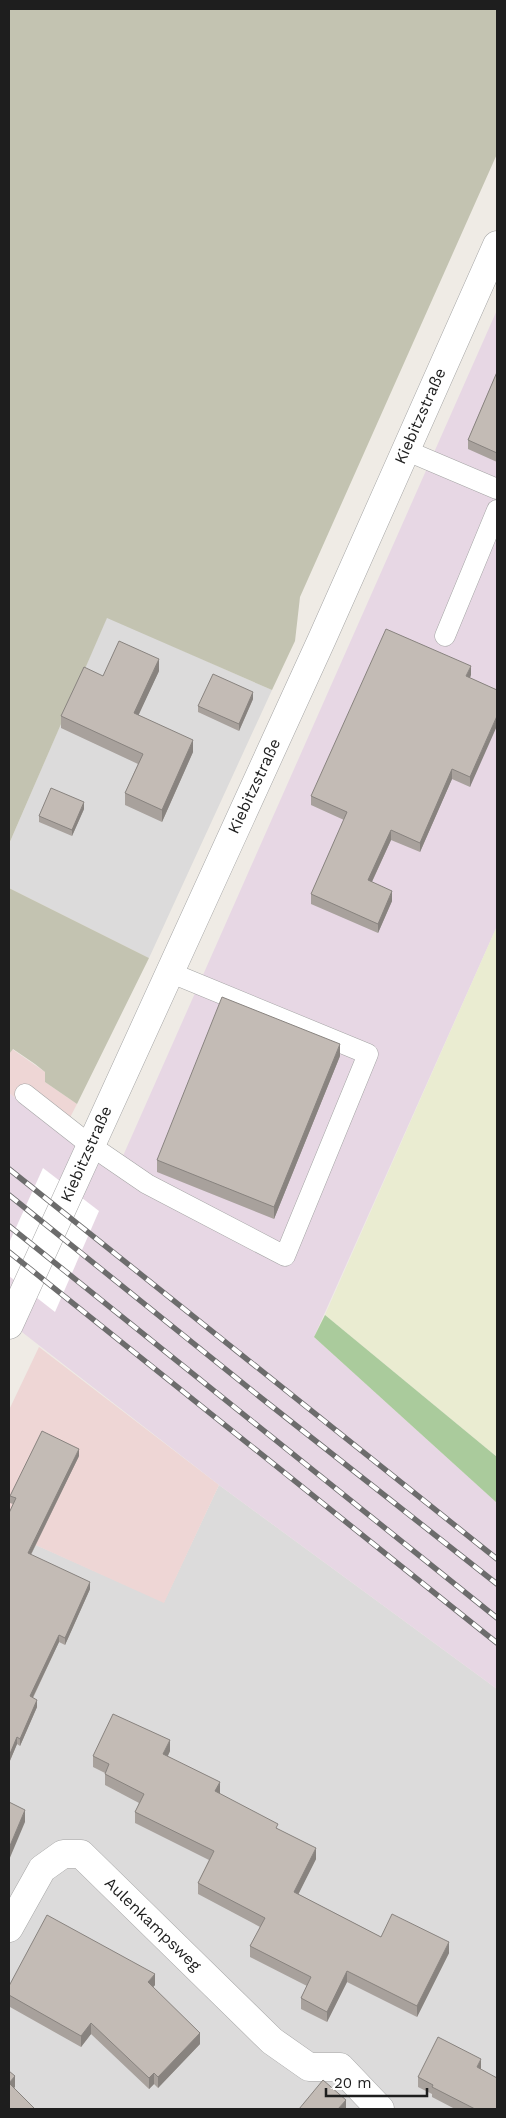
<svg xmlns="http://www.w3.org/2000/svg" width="506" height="2118" viewBox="0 0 506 2118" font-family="'Work Sans',sans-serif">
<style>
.residential{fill:#dcdbdb}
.commercial{fill:#eed6d5}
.industrial{fill:#e7d7e4}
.construction{fill:#c3c3b1}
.farmland{fill:#eaecd1}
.forest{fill:#aacb9c}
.pier{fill:#fff}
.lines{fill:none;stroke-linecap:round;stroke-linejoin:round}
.lane-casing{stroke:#a5a5a5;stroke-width:21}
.street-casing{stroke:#a5a5a5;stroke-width:29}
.lane{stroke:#fff;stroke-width:20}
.street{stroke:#fff;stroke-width:28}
.rail-casing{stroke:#6c6c6c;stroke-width:5.5}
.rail{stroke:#fff;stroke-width:4;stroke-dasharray:11;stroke-linecap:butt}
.wall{fill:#a8a19c}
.shaded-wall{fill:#88837f}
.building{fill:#c3bbb5;stroke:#88837f}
.labels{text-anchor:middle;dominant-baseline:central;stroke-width:5;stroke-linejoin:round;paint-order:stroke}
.street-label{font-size:16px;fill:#1e1e1e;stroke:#fff}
</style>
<rect width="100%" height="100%" fill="#efebe5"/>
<path class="residential" d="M107,617L272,690L149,958L9,888V844Z
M219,1485L497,1689V2109H9V1533L164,1602Z"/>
<path class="commercial" d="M12,1049L45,1072V1082L77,1104L61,1135L9,1093V1054Z
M39,1347L219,1485L164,1603L9,1533V1410Z"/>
<path class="industrial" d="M497,310V926L314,1337L497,1503V1689L219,1485L9,1322V1093L115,1174Z"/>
<path class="construction" d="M9,9H497V154L300,597L295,641L272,690L107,618L9,844Z
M9,888L149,958L77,1104L45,1082V1072L35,1064L13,1049L9,1054Z"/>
<path class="farmland" d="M497,926V1457L325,1315Z"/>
<path class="forest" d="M325,1315L497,1457V1503L314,1337Z"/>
<path class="pier" d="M43,1168L99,1211L55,1312L9,1276V1243Z"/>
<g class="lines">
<defs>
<path id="lane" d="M405,450L497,489
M445,636L497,510
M25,1094L90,1145L147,1184L285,1256L368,1054L169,972"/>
<path id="street" d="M9,1325L322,639L497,245
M9,1928L42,1869L63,1854H81L272,2041L309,2067H340L380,2109"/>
</defs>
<use href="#lane" class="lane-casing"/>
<use href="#street" class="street-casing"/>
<use href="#lane" class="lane"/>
<use href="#street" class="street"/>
<defs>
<path id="rail" d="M9,1169L497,1559
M9,1195L260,1397L497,1584
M9,1226L497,1618
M9,1252L497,1643"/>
</defs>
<use href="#rail" class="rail-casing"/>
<use href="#rail" class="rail"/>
</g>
<path class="wall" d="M497,372V462L468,449V440Z
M159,671L138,715L193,752L162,822L125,805V793L138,764L61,728V716Z
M471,675L470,678L497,690L470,787L452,779L420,852L391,840L372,882L392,901L378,933L311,904V894L344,820L311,805V796Z
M253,699L239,731L198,712V706Z
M84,809L72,836L39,822V816Z
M340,1056L274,1219L157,1172V1160Z
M79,1456L31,1555L90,1589L65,1645L59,1642L33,1698L37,1707L20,1746L17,1744L9,1763V1513L13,1504L10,1503V1496Z
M170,1751L168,1756L220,1793L219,1794L278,1829L316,1859L298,1894L381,1937L449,1953L417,2017L347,1982L327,2022L301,2009V1998L307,1986L250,1957V1946L260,1927L198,1894V1883L209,1860L135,1823V1812L139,1803L105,1785V1773L93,1767V1756Z
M155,1985L153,1987L200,2044L158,2088L154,2084L149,2089L91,2034L81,2047L10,2007L9,2009V1986Z
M481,2069L497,2109H455L432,2097V2094L418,2087V2077Z"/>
<path class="shaded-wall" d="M159,659V671L134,725V713Z
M471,666V675L466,686V676Z
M253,692V699L239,731V724Z
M497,716V726L470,787V777Z
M193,740V752L162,822V810Z
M452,769V779L420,852V843Z
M84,802V809L72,836V830Z
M391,830V840L368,890V880Z
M392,891V901L378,933V924Z
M340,1044V1056L274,1219V1207Z
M79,1449V1456L28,1560V1553Z
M90,1582V1589L65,1645V1638Z
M59,1635V1642L30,1703V1696Z
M37,1700V1707L20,1746V1739Z
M17,1737V1744L9,1763V1756Z
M170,1740V1751L163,1765V1754Z
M220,1782V1793L215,1802V1791Z
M25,1810V1822L9,1860V1848Z
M316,1848V1859L294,1903V1892Z
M449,1942V1953L417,2017V2006Z
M347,1971V1982L327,2022V2012Z
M155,1974V1985L148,1993V1982Z
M10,1995V2007L9,2009V1997Z
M91,2023V2034L81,2047V2036Z
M200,2033V2044L158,2088V2077Z
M481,2059V2070L477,2067Z
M154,2073V2084L149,2089V2078Z
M15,2076V2087L9,2094V2083Z
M346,2100V2109H338Z"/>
<path class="building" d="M497,372V453L468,440Z
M386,629L471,666L466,676L497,690V716L470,777L452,769L420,843L391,830L368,880L392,891L378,924L311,894L347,812L311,796Z
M119,641L159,659L134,713L193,740L162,810L125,793L143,754L61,716L84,667L103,676Z
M213,674L253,692L239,724L198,706Z
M51,788L84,802L72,830L39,816Z
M222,997L340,1044L274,1207L157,1160Z
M42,1431L79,1449L28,1553L90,1582L65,1638L59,1635L30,1696L37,1700L20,1739L17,1737L9,1756V1513L16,1498L10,1496Z
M113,1714L170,1740L163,1754L220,1782L215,1791L278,1824L276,1828L316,1848L294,1892L381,1937L392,1914L449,1942L417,2006L347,1971L327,2012L301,1998L311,1977L250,1946L265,1918L198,1883L214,1851L135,1812L144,1794L105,1774L109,1764L93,1756Z
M9,1802L25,1810L9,1848Z
M47,1915L155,1974L148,1982L200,2033L158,2077L154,2073L149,2078L91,2023L81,2036L9,1995V1986Z
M438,2037L481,2059L477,2067L497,2078V2109H475L432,2087L433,2085L418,2077Z
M9,2071L15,2076L9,2083L35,2109H9Z
M323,2080L346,2100L338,2109H299Z"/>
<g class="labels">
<g class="street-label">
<text transform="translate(420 416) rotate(-66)">Kiebitzstraße</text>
<text transform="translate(254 786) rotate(-65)">Kiebitzstraße</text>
<text transform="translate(86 1154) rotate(-66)">Kiebitzstraße</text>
<text transform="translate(153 1924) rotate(44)">Aulenkampsweg</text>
</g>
</g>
<rect width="506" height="2118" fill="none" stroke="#1e1e1e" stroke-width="20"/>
<path d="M326 2088v8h101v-8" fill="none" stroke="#1e1e1e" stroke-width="2.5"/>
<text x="334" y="2088" font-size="15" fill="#1e1e1e" stroke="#ffffff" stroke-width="4" paint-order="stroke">20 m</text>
</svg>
